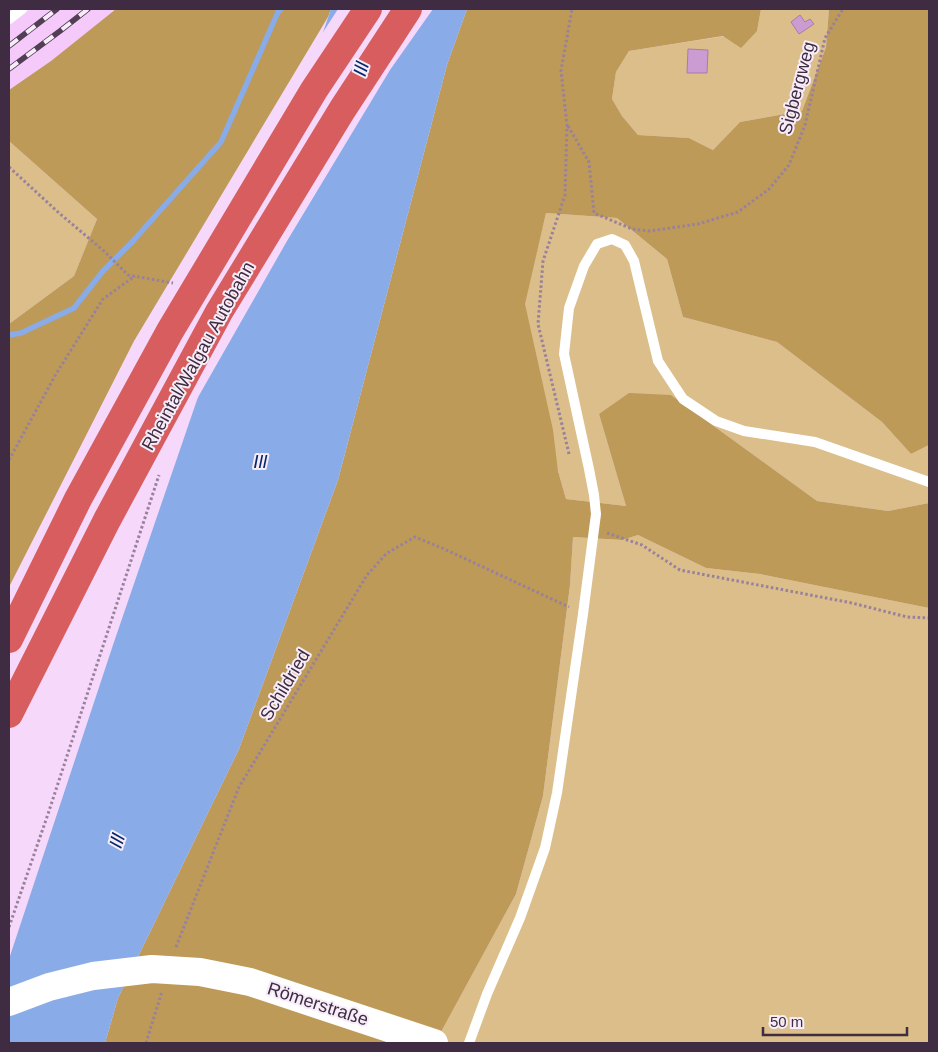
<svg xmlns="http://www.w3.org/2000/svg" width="938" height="1052" viewBox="0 0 938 1052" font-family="Helvetica,sans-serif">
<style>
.built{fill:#f5cafb}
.green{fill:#dbbe89}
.forest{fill:#bd9a57}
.water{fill:#89abe7}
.pier{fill:#f5d8fa}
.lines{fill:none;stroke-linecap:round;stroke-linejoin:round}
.stream{stroke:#89abe7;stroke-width:5.5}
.building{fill:#ca9cd1;stroke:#a77bae}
.path{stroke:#99819d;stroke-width:3;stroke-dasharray:2.5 2.5;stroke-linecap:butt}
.service{stroke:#fff;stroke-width:10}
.secondary{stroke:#fff;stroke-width:28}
.motorway{stroke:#d75d5e;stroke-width:28}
.rail-casing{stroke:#523e55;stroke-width:5.5}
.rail{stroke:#f7edf8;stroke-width:4;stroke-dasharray:11;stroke-linecap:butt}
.labels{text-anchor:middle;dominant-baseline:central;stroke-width:4;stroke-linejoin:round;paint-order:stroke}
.street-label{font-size:18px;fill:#3f2c42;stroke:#f7edf8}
.water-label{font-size:19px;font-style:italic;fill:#05276b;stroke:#f7edf8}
</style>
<rect width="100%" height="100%" fill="#f5d8fa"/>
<path class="built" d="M31,9H116L51,61L9,90V26Z"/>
<path class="green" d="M761,9H829L826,47L802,111L740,122L713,150L689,138L638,135L622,116L612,99L616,72L629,51L757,31Z
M9,141L97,219L74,276L9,324Z
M546,213L617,218L667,259L683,317L777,342L882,422L911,454L929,445V503L888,511L817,501L671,395L599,414L626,506L566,499L558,471L524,304Z
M638,535L706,568L760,574L919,606L929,608V1043H435L516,894L543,796L570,585L573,537L621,540Z"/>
<path class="forest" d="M116,9H331L328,17L134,341L9,587V324L74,276L97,219L9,141V90L51,61Z
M467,9H761L757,31L741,48L723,36L629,51L616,72L612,99L622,116L638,135L689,138L713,150L740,122L802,111L826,47L829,9H929V445L911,454L882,422L777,342L683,317L667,259L617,218L546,213L525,304L553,430L558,471L566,499L626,506L599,414L629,393L671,395L817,501L888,511L929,503V608L919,606L760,574L706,568L638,535L622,540L573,537L570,585L543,796L516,894L435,1043H105L118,998L239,749L338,480L447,65Z"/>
<path class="water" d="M331,9H467L447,65L338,480L239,749L118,998L105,1043H9V959L113,645Z"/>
<path class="pier" d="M338,9H433L390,70L287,241L193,406L318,40Z"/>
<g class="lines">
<path class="stream" d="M9,335L21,333L74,308L103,271L133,241L221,142L278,12L281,9"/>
</g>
<path class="building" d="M800,15L805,22L810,19L814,24L799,34L791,22Z
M688,49L708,50L707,73H687Z"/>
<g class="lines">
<path class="path" d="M568,126L589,162L594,213L632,229L650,231L698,224L738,212L769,189L789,165L805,125L825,38L843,9
M9,167L59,213L104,251L128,275L173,283
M569,454L538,324L543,261L565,195L567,125L561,71L572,9
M9,460L56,374L103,299L135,276
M607,533L642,545L680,570L852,603L907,617L929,618
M9,927L48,814L159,475
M176,947L239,787L367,575L387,553L415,537L442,548L569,607
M146,1043L162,991"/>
<path class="service" d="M9,19L22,9
M469,1043L487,994L520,918L545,848L557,793L583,614L596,514L594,495L589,469L564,354L569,308L584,266L597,244L612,239L625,245L634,261L658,361L683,399L716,421L744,431L815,442L929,482"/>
<path class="secondary" d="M9,1002L49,987L93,976L152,969L200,972L250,982L434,1043"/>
<path class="motorway" d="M9,639L78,499L170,331L314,90L368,9
M9,714L107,520L219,312L342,110L408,9"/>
<defs>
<path id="rail" d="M9,46L57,9
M9,69L60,31L88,9"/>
</defs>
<use href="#rail" class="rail-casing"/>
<use href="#rail" class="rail"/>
</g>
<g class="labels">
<g class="street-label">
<text transform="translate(797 88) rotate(-75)">Sigbergweg</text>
<text transform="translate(198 356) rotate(-61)">Rheintal/Walgau Autobahn</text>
<text transform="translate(285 685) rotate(-59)">Schildried</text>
<text transform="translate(318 1004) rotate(18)">Römerstraße</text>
</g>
<g class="water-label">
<text transform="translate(361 69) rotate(-74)">Ill</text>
<text x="260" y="461">Ill</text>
<text transform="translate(117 841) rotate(-72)">Ill</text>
</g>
</g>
<rect width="938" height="1052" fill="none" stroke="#3f2c42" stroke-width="20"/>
<path d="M763 1027v8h144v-8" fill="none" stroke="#3f2c42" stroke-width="2.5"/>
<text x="770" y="1027" font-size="15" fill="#3f2c42" stroke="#f7edf8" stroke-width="4" paint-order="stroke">50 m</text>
</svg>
